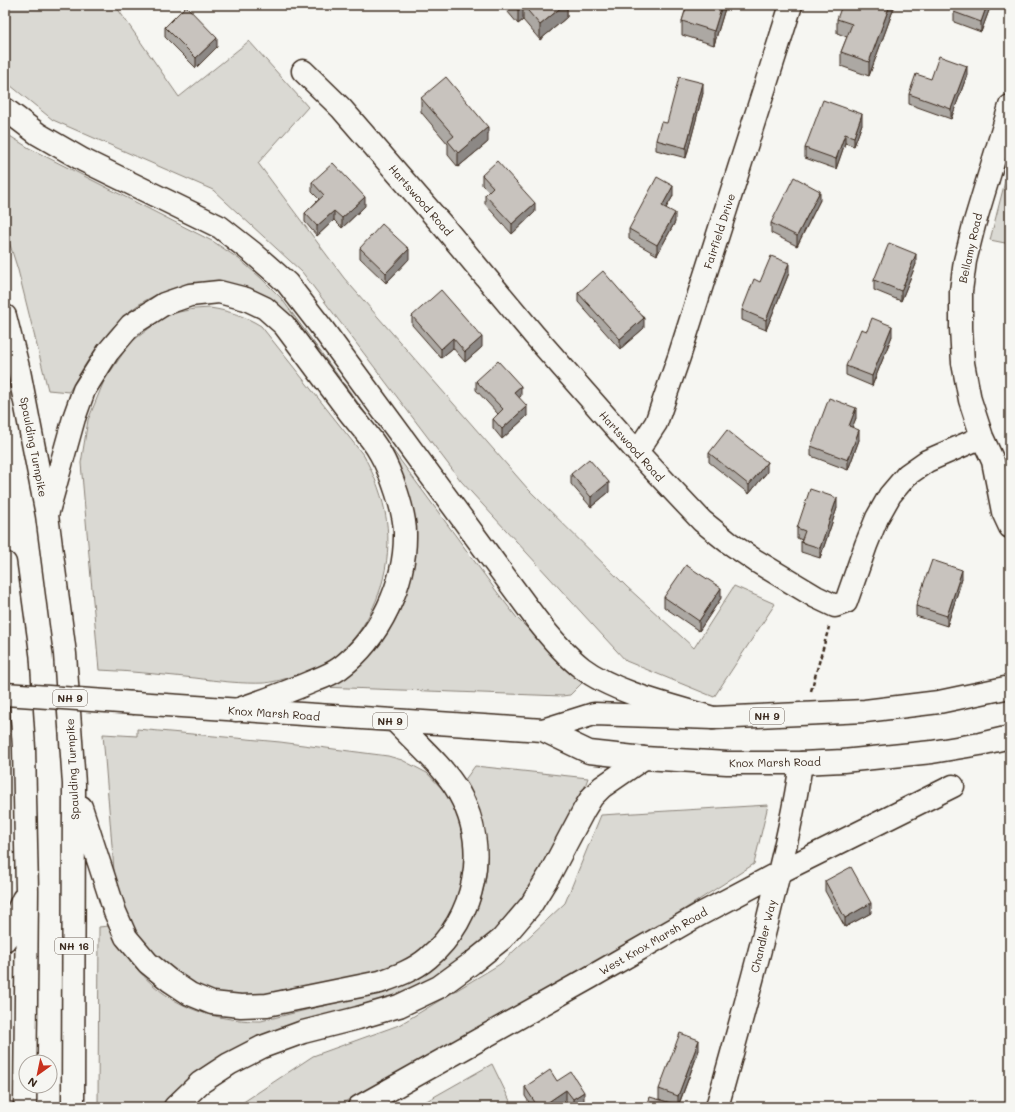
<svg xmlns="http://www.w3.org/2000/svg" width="1015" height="1112" viewBox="0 0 1015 1112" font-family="Mali,sans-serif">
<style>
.green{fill:#dad9d3;stroke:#8a8278}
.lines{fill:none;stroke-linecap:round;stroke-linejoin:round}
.minor-casing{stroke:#3b2a1e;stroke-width:25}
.major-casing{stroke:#3b2a1e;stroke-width:25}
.highway-casing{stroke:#3b2a1e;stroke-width:25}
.path{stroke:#3b2a1e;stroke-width:2.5;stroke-dasharray:4 3;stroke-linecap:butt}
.minor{stroke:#f6f6f2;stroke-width:22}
.major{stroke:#f6f6f2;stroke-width:22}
.highway{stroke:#f6f6f2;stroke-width:22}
.major-bridge-casing{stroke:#3b2a1e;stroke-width:25;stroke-linecap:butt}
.major-bridge{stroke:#f6f6f2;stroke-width:22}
.wall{fill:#aca8a3;stroke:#3b2a1e}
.shaded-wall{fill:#8c8885;stroke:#3b2a1e}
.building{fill:#c8c3be;stroke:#3b2a1e}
.labels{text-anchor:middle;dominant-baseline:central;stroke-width:4;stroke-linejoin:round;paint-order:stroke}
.shield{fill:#f6f6f2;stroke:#73675e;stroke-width:1}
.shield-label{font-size:10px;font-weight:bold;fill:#3b2a1e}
.street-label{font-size:11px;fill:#3b2a1e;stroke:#f6f6f2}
</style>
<rect width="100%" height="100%" fill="#f6f6f2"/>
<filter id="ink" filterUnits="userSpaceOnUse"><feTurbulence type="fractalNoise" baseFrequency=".025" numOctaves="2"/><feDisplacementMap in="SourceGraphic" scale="8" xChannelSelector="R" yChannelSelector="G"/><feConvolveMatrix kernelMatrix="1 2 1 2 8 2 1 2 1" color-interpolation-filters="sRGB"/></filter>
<g filter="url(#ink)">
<path class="green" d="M5,5H115L179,97L249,41L308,107L258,163L344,278L528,489L627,587L694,648L734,586L775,604L714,697L626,661L461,481L302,272L213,190L53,120L5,81Z
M5,133L29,148L214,242L239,259L261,278L281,298L497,592L517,618L582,683L570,695L562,696L320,687L382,629L406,502L291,325L187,285C174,288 163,291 152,297C114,315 89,357 69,392L48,390L18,270L5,229Z
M1010,162V244L990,240Z
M210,308C229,311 245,316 261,326L364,456C387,499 395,539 381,587C370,622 346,656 312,671C306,673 300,674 294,676C285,679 274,682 265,683C242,684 218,681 195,678C163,675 131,671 99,670L81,463L88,420L104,381L130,343L164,317L179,312L194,309Z
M137,729L280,742L388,756L402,760L427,773L448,795L456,808L466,837L464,882L451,916L428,944L414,956L385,971L265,999L201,992L140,948L115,883L103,734L137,736Z
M475,766L588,778L584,789L545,867L502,929L421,988L354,1012L166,1107H98L99,927L109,926C141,990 189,1021 261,1021L396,988C404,985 412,982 419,978C472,945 501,877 481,817C477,804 471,793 464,781Z
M768,805L754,864L614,955L335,1107H236L313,1056L399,1025L500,964L565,903L601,815Z
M492,1064L513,1107H416Z"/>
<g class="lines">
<defs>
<path id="minor" d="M303,71L341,108L444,227L535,336L637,452L702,521L728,542L756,561L816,597L835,606L846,602L866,545L877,518L890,495L907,475L927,461L982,437
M1010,106L974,225L965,261L961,291V328L963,363L970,400L982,437L993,461L1003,512L1010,527
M637,452L656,423L679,357L791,5
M359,1107L591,977L699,915L780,872L953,786
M717,1107C735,1043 753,979 769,914C781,864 794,814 801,763"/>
<path id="major" d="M135,703L543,730L594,714L713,718L865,711L939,702L1010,687
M543,730L589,752L644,758L727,763H801L843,761L932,752L980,744L1010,737"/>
<path id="highway" d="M5,109L38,134L83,160L220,227L253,253L287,283L322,328L536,619C550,637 564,654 582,668C615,693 673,706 713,718
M5,316L19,371L47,515L65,654L74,784L73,1107
M47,515L74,418L84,390L108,352L131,325L164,304L190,295L219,292L246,299L265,308L284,325C306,354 327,383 349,412C359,425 372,438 380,453C391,472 405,512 405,533C406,583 380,638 340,668C333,673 324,677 316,680C290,691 263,701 236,710
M5,563L18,658L24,748L27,891L25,1107
M81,807L115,912L126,937L148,963L169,980L190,994L212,1003L241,1006L267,1005L380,982C397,976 414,970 428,958C476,917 490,848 459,793C445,768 415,742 395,721
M5,940L23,899
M175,1107L200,1083L229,1064L262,1047L303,1032L358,1018L399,1006L439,987L472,963L502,939L531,905L550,874L584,810L592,797L602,787L644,758"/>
</defs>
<use href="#minor" class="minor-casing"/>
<use href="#major" class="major-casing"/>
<use href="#highway" class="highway-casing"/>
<path class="path" d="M811,691L829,627"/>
<use href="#minor" class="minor"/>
<use href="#major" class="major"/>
<use href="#highway" class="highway"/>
<defs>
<path id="major-bridge" d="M5,694L135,703"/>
</defs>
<use href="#major-bridge" class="major-bridge-casing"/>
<use href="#major-bridge" class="major-bridge"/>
</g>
<path class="wall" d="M502,5H567V17L540,40L523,20L518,24Z
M687,5H726L714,45L682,35V21Z
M895,5L869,76L841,66V52L847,37L837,33V19Z
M991,5L981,32L954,22V12Z
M165,27L217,47L196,68L165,37Z
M967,75L951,119L909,104V94L931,79Z
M703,93L686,158L656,150V140Z
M421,98L488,142L458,167L448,155V144L421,112Z
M862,124L854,146L845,143L836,169L805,158V148Z
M482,175L535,212L512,234L485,204V195L489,192L482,185Z
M312,182L365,206L342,228L334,220L317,236L305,222V213L319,199L312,192Z
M673,196L666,208L675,222L657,255L629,239V229Z
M820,200L797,246L771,233V223Z
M360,248L409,259L386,283L360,258Z
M916,264L901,301L874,290V280Z
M789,273L766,330L742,320V310L760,282Z
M578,293L644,328L620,349L578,302Z
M412,316L482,347L465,362L453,348L441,358L412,325Z
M892,336L872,386L846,375V366Z
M476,381L521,396L519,397L527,416L502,439L493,428V419L498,414L476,390Z
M856,418L852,427L859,440L848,470L811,456V446Z
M709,453L767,472L749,494L709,462Z
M571,474L609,492L591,507L571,484Z
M837,508L820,558L801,552V542L802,540L797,538V528Z
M962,579L947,626L916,616V606Z
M664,597L721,598L699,631L664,607Z
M825,881L871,913L845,927L825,891Z
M699,1050L678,1107L659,1099V1089Z
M557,1081L584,1101L576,1107H571L566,1100L555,1107H532L525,1096V1087Z"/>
<path class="shaded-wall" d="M523,5V20L518,24V10Z
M564,5H567V17L540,40V25Z
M722,5H726L714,45V31Z
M890,5H895L869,76V62Z
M987,5H991L981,32V22Z
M217,38V47L196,68V58Z
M967,66V75L951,119V109Z
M703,83V93L686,158V148Z
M862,114V124L854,146V137Z
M488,127V142L458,167V153Z
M845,134V143L836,169V159Z
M673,186V196L662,215V206Z
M820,191V200L797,246V236Z
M365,197V206L342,228V218Z
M535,203V212L512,234V224Z
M334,211V220L317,236V226Z
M675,213V222L657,255V245Z
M409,249V259L386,283V273Z
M916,254V264L901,301V291Z
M789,263V273L766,330V320Z
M644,318V328L620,349V339Z
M892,326V336L872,386V376Z
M482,337V347L465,362V352Z
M453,338V348L441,358V349Z
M521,386V396L514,402V392Z
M527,406V416L502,439V429Z
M856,408V418L849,436V426Z
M859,430V440L848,470V460Z
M767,462V472L749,494V485Z
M609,482V492L591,507V497Z
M837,498V508L820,558V548Z
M962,570V579L947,626V616Z
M721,588V598L699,631V621Z
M871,903V913L845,927V918Z
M699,1040V1050L678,1106V1096Z
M566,1090V1100L555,1107H541Z
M584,1092V1101L576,1107H573V1099Z"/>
<path class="building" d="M514,5H564L540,25L523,5L518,10Z
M687,5H722L714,31L682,21Z
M842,5H890L869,62L841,52L852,24L837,19Z
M956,5H987L981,22L954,12Z
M186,6L217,38L196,58L165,27Z
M939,56L967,66L951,109L909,94L916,74L931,79Z
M446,77L488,127L458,153L448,141L454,136L421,98Z
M679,77L703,83L686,148L656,140L661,122L667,123Z
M823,100L862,114L854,137L845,134L836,159L805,148Z
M497,161L535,203L512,224L485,195L493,187L482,175Z
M333,163L365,197L342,218L334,211L317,226L305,213L324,195L312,182Z
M657,177L673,186L662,206L675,213L657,245L629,229Z
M794,177L820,191L797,236L771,223Z
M382,224L409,249L386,273L360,248Z
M889,243L916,254L901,291L874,280Z
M771,256L789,263L766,320L742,310L754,279L760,282Z
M603,271L644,318L620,339L578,293Z
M441,290L482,337L465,352L453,338L441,349L412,316Z
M872,318L892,326L872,376L846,366L861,329L867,331Z
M498,361L521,386L514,392L527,406L502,429L493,419L503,409L476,381Z
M829,398L856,408L849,426L859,430L848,460L811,446Z
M727,430L767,462L749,485L709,453Z
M589,459L609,482L591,497L571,474Z
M810,489L837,498L820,548L801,542L805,531L797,528Z
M932,560L962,570L947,616L916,606Z
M686,565L721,588L699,621L664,597Z
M851,867L871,903L845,918L825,881Z
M680,1033L699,1040L678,1096L659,1089Z
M550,1070L557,1081L571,1072L584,1092L573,1099L566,1090L541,1107H538L525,1087Z
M650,1097L678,1105V1107H647Z"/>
</g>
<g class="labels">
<g class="shield">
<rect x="53" y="690" width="34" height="16" rx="3"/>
<rect x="750" y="708" width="34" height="16" rx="3"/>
<rect x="373" y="713" width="34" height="16" rx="3"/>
<rect x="55" y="938" width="38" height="16" rx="3"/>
</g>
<g class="shield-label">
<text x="70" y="698">NH 9</text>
<text x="767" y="716">NH 9</text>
<text x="390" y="721">NH 9</text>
<text x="74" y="946">NH 16</text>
</g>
<g class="street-label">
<text transform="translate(421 200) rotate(49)">Hartswood Road</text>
<text transform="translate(719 231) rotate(-72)">Fairfield Drive</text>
<text transform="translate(970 248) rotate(-77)">Bellamy Road</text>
<text transform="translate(632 446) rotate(48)">Hartswood Road</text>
<text transform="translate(34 447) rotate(79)">Spaulding Turnpike</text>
<text transform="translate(274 713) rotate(4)">Knox Marsh Road</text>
<text transform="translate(775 762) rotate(-1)">Knox Marsh Road</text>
<text transform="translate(72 769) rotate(-93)">Spaulding Turnpike</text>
<text transform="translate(763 936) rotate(-76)">Chandler Way</text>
<text transform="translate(653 941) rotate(-30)">West Knox Marsh Road</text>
</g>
</g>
<rect width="1015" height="1112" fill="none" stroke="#f6f6f2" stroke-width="20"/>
<rect x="10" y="10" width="995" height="1092" fill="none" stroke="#3b2a1e" stroke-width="1.5" filter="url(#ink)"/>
<g transform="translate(38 1074) rotate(213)"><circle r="19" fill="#f6f6f2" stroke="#aba49d"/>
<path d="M0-3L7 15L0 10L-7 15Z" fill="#c8321e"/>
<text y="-6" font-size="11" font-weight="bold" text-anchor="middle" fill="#3b2a1e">N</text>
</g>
</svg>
